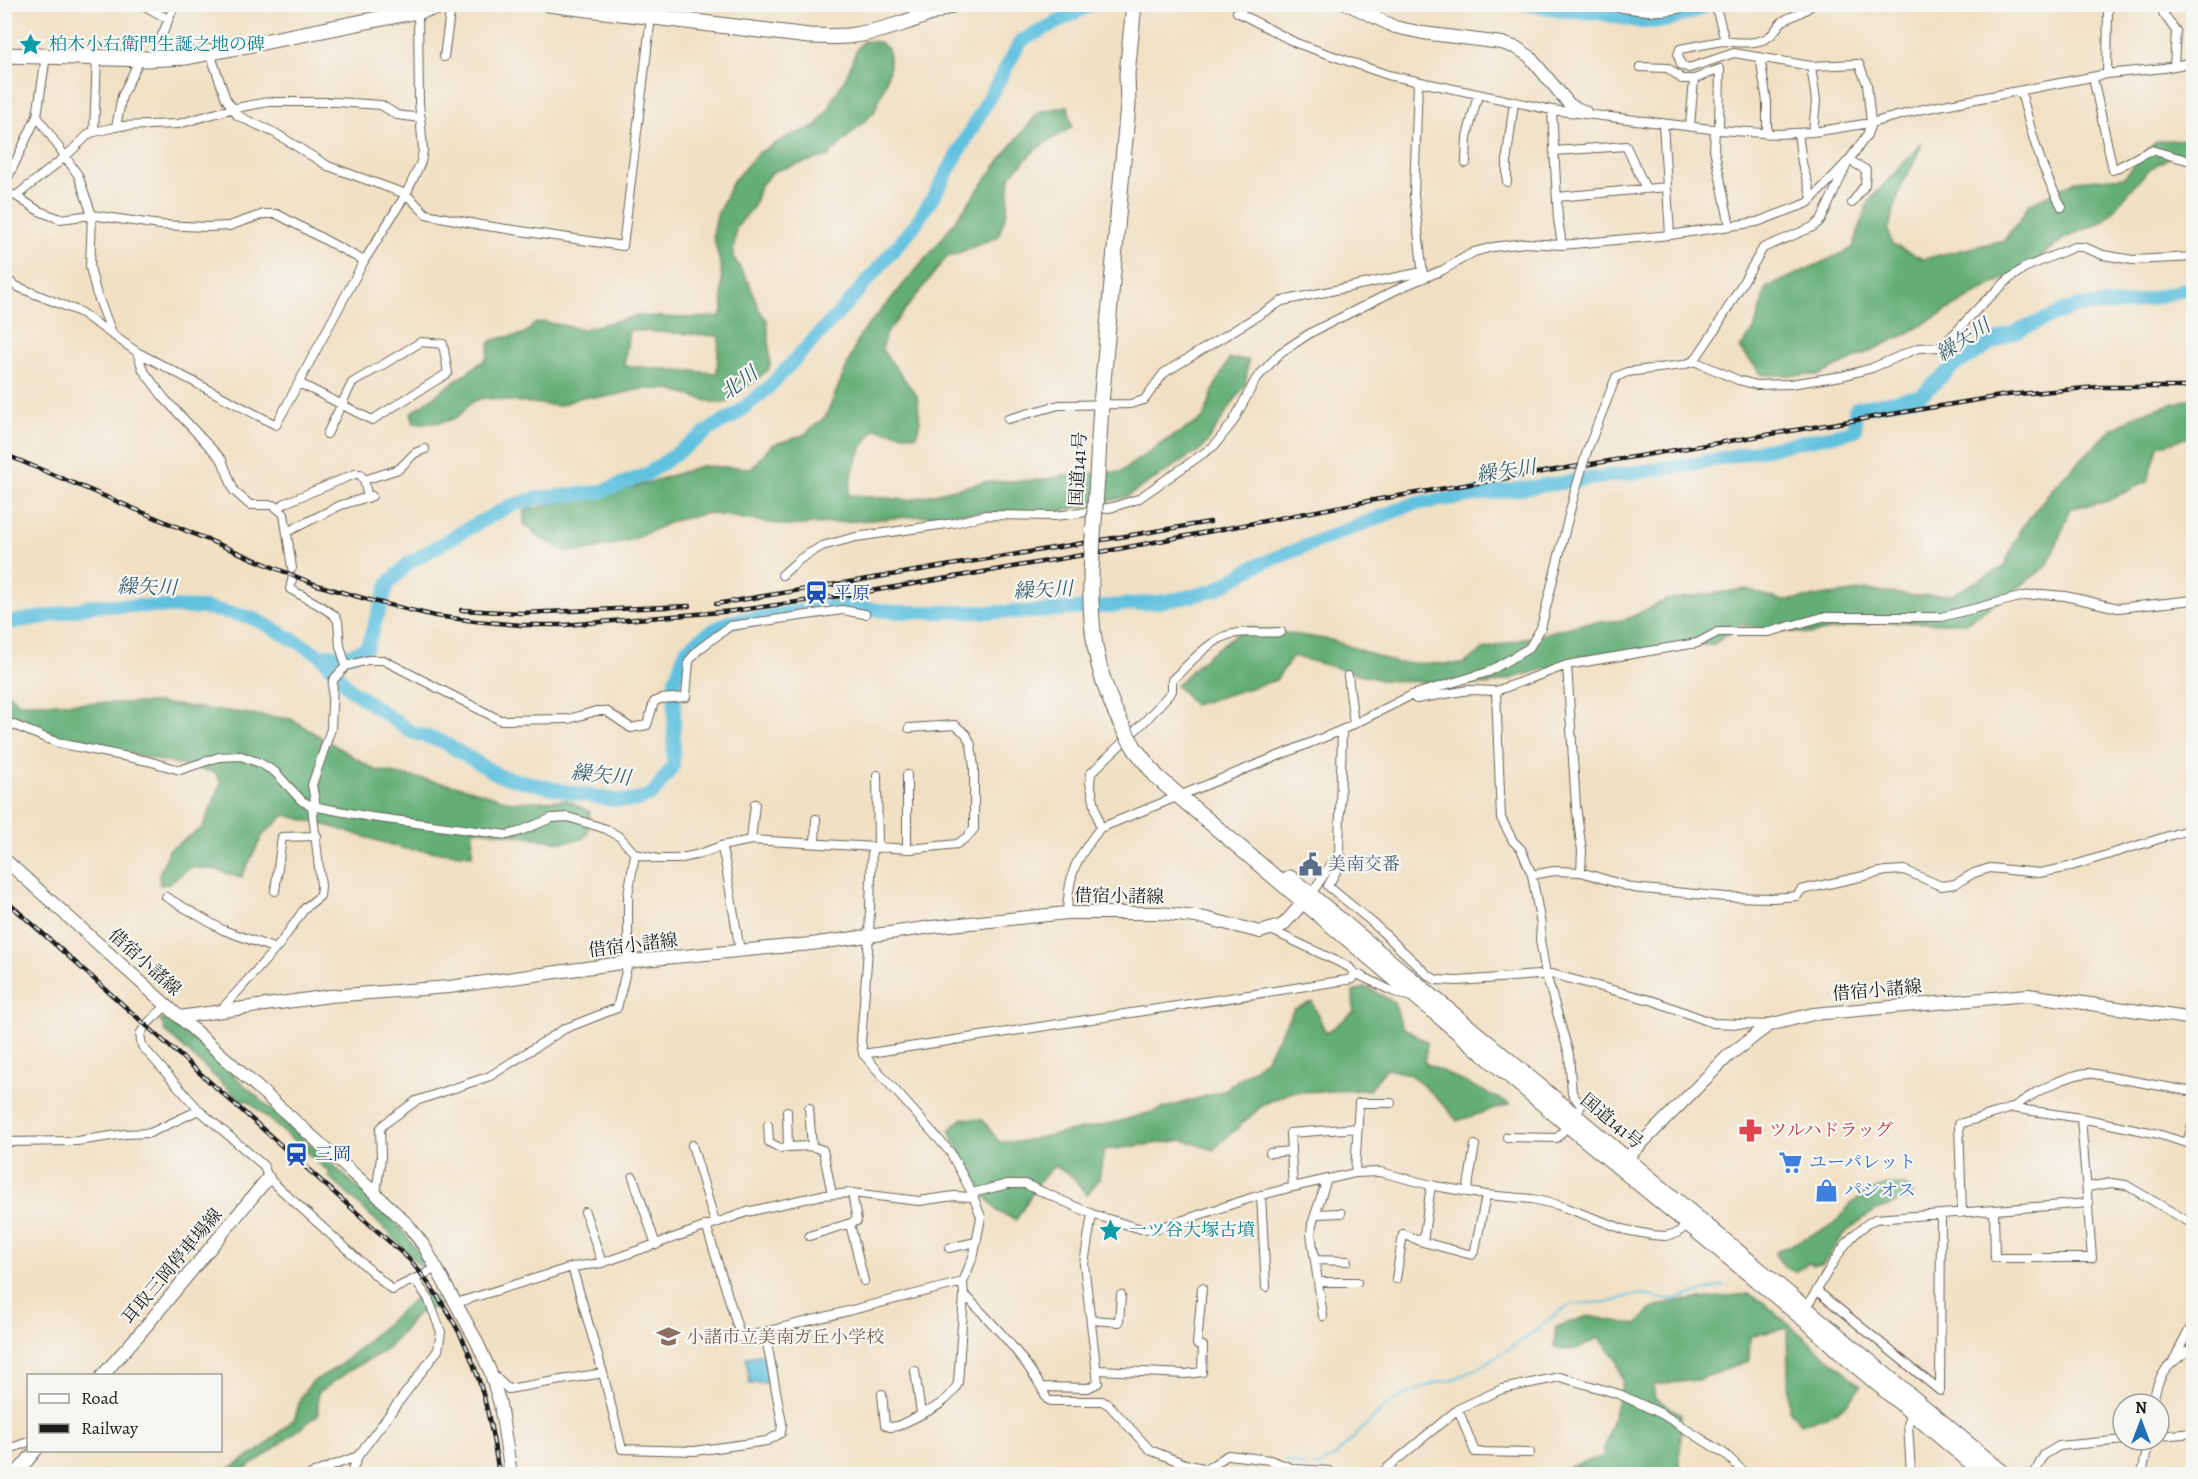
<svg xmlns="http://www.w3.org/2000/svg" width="2198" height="1479" viewBox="0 0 2198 1479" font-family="Alegreya,'Noto Serif JP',serif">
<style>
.forest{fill:#64ae77;stroke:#40654a;stroke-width:1.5;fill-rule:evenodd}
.water{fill:#60c1df;stroke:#3e6e7e;stroke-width:1.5}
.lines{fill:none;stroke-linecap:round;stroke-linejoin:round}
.stream{stroke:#60c1df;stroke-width:2}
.river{stroke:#60c1df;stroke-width:14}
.street-casing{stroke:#676156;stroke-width:10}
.secondary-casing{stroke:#676156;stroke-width:14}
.highway-casing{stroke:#676156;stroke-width:17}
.street{stroke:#fff;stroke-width:8}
.secondary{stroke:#fff;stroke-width:12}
.highway{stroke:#fff;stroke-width:15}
.rail-casing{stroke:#1c1c1c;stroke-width:4.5}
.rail{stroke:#f6f6f2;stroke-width:2;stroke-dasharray:7;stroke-linecap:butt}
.street-bridge-casing{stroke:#676156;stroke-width:10;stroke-linecap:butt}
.highway-bridge-casing{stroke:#676156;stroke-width:17;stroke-linecap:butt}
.street-bridge{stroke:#fff;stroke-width:8}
.highway-bridge{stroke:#fff;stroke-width:15}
.labels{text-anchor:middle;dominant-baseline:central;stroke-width:4.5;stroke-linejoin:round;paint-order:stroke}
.culture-label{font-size:18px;fill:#0d838f;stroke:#f6f6f2;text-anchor:start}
.street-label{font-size:18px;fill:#1c1c1c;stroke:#f6f6f2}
.transit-label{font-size:18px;fill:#164399;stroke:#f6f6f2;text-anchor:start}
.service-label{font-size:18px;fill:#4e5e75;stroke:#f6f6f2;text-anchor:start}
.health-label{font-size:18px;fill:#be3a42;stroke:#f6f6f2;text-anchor:start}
.shop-label{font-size:18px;fill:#366cbe;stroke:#f6f6f2;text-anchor:start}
.education-label{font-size:18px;fill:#785e54;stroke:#f6f6f2;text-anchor:start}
.water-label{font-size:20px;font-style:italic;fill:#375e6a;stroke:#f6f6f2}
</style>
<rect width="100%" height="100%" fill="#f6f6f2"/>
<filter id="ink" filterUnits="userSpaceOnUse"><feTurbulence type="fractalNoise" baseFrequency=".0167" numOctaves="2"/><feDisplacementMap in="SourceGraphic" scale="12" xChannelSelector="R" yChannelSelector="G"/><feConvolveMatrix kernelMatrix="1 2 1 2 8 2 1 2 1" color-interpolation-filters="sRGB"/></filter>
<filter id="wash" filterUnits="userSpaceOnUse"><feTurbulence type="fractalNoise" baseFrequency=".008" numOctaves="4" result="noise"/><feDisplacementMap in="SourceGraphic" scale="24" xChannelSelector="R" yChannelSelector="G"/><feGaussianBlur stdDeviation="1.35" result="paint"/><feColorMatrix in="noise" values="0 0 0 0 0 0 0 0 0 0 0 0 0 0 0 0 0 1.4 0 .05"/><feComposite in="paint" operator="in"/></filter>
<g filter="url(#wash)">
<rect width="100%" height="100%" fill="#f1e0c3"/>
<path class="forest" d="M863,41L879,42L888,49L890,65L885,85L874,112L828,156L774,171L760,186L754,206L736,228L733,256L750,285L759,310L767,320L769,341L770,365L768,370L728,402L716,403L667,389H642L606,397H582L558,406L484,398C464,402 466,413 453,419C442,424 426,423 414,423L411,413L487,358L490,342C507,332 521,343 534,324L544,322L583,329L637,316L684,318L719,317L723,311L721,267L713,235L717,215L733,181L758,153L791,135L816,127L830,107L833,98L846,77L857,49ZM629,330L719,336L717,373L624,366Z
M1068,106L1072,127L1036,149L1010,176L1007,211L998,237L946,258L885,335L882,350L917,396L920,422L916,436L875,429C857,452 853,466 848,495L909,500L984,482L1042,480L1072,474L1120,472L1165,441L1203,419L1215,386L1229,359L1248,360L1246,383L1203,448L1126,497L1056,512L963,513L789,526L708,513L673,521L634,539L587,551H565L541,538L524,524L525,510L638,486L701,466L751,468L772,445L804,435L826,416L860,335L934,249L1007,151L1039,112Z
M2193,139V159L2173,155L2148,170L2104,221L2065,238L2024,270L1993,284L1906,334L1820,375H1762L1740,348L1754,330L1766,288L1853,248L1868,202L1922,143L1913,165L1902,183L1888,231L1892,244L1923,259L2004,240L2022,217L2028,205L2076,181L2124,177L2156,141Z
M2193,398V436L2158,446L2148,481L2105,502L2071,508L2048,565L2010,594L1965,623L1883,622L1809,634L1740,625L1714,644L1589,656L1489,685L1381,680L1293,656L1276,680L1194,705L1176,685L1208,655L1246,627L1331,640L1397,663L1463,664L1485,649L1585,623L1625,620L1666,600L1746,589L1783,601L1868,590L1917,596L1953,594L2004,567L2020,530L2056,484L2110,431L2138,414Z
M4,689L19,703H158L291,719L375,770L459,786L512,802L567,800L590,812L588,832L583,839L562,842L473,829L472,855L405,849L329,826L285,815L263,835L241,878L218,870L191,867L168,884L160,885L159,875L169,850L203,827L221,784L216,773L59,738L5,718Z
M1366,987L1394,1002L1402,1027L1427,1042L1425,1063L1510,1104L1457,1121L1445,1106L1410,1074L1386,1069L1369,1090L1292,1092L1264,1104L1213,1150L1184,1140L1104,1150L1099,1179L1087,1195L1070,1174L1054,1166L1039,1182L1016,1220L998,1212L974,1182L949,1130L963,1118L983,1120L999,1142H1018L1117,1122L1223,1091L1265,1060L1294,1009L1312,1002L1326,1033L1354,1012L1353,992Z
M171,1019L374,1202L398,1225L425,1261L424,1270L388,1232L328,1176L330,1173L247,1100L243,1102L166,1032L160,1020Z
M1886,1185H1904L1912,1190V1196C1900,1205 1886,1204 1873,1212C1860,1220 1847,1229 1838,1242C1832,1250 1828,1258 1822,1265L1814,1266L1808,1263C1804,1265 1799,1271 1795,1271C1787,1271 1778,1260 1775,1253L1780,1250L1833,1225L1850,1205L1865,1193Z
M430,1293L439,1306L418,1313L388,1349L352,1369L318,1393V1415L259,1460L237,1474H220L260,1450L295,1418L301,1396L312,1382L339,1366L415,1298Z
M1749,1294L1763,1302L1861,1386C1841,1413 1832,1416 1800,1424L1789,1409L1787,1328L1750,1336L1749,1361L1697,1380L1653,1385L1655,1398L1681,1414L1680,1465L1684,1474H1568L1570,1466L1602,1457L1623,1382L1616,1359L1599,1337C1586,1345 1570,1356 1554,1346L1556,1327L1588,1316L1637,1325L1650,1310L1670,1302Z"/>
<path class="water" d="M765,1354L769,1382L750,1384L746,1357Z"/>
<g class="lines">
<path class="stream" d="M1284,1461L1305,1466
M1314,1466H1319L1335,1456L1387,1405L1402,1396L1432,1384L1452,1380L1478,1368L1529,1336L1561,1310L1573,1304L1611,1302L1632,1295L1643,1294L1661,1299H1676L1725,1285
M1192,1474L1199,1470"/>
<path class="river" d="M1526,4L1556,10L1597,13L1641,22L1665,21L1695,11L1707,4
M4,623L45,617L95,605L205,608L249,617L265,624L320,655L351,690L411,732L441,741L500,776L569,792L613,800L633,801L648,796L654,792L673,766L675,680L686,650L708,633L729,622L841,605L893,612H1032L1159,602L1188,597L1215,590L1255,566L1413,504L1688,465L1853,431L1855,430V410L1857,408L1920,396L1954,366L2001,338L2076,306L2128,304L2194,287
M320,655H350L367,647L388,584L409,563L465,530L510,506L537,498L600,492L647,474L714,427L734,416L769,387L851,300L914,226L935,194L1021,41L1092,4"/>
</g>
</g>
<g filter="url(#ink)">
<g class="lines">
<defs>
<path id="street" d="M141,4L168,19
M1249,4L1237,12L1296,43L1388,75L1552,110L1719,130L1778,134L1813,132L1871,123L1923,109L2107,74L2164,68L2194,62
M1595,4C1625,8 1665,18 1693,4
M2166,4L2163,13L2176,31L2174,66
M1722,41C1738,42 1756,46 1770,36C1775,32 1778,25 1783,21C1793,15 1804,13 1813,4
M210,53L226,99L238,116L275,133L328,166L406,194L426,214L480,225L623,246L651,17
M444,57L451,5
M1760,57L1767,102V134
M155,58V52L175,4
M1811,66L1816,101L1813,132
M1640,67L1668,68L1682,79H1694L1720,69L1719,130
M2107,74L2108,9
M2093,78L2113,170L2151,150L2194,162
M1418,82L1414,195L1423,275
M2021,91C2031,132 2041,170 2062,207
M1552,110L1558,219L1562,245
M37,116L78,175L92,215L90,267L96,292L113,335
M1663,123L1670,235
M1690,126L1694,79
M116,127L122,96L137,65L138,59
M1715,129L1714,149L1730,226
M94,132L97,58
M1798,133L1802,163L1812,198
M1554,151L1626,146L1646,189
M1849,160L1866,170L1865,185L1852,203
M1466,163L1467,137L1478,94
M1507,182V156L1514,102
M4,186L37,116L46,56
M4,192L16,196L39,211L60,219L92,215L160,225L207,227L229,226L264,214H277L364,261
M16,196L65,157L90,133L120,126L178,124L231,109L268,102H336L381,105L397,115L421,118
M1557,197L1667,187
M4,278L18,287L80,312L137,352L276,425L364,261L406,194L421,162L423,150L419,102L418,12
M137,352L143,370L164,398L222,460L234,491L250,505H273L284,514L292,568
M1694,361L1738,380L1757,385L1790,384L1842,376L1872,368L1918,348L1942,347L1980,306L2009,279L2024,268L2074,247H2083L2103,255L2133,260L2194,257
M299,383L372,420L448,373L443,344L421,342L352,383L327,434
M1008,419L1059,405L1130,404L1144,400L1164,373L1282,301L1422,272
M1587,451L1616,377L1627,372L1683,365L1694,361L1715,330L1763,248L1813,227L1821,220L1849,160L1867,135L1871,123L1867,84L1859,64L1811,66L1734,53L1689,68L1681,65L1678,55L1680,49L1722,41L1724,37L1717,11
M364,480L399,469L415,453L425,449
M279,509L285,503L355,474H360L364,480L368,498
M287,532L341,505L372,496
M782,575L800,559L822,546L856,537L954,523L986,515L1054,516L1080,513L1113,507L1138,499L1214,446L1233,422L1256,379L1280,353L1312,332L1404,286L1443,270L1474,252L1493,247L1525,243L1562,245L1670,235L1757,222L1808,203L1849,160
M292,580L290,589L319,605L334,615L338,621L340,646L346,666L333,680L331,729L312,785L316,807
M1567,665L1576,806L1582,851L1581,872
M346,666L368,660H383L500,720L569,719L596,711H606L631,728L647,725L654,702L660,699L686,697L689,661L698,650L730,626L842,610L865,614
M1348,676L1354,724
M1496,691L1501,818L1513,841L1521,849L1532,875L1541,925L1540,940L1546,974L1569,1054L1572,1093L1581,1106L1575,1116
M1412,695L1416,699L1469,690L1496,691L1567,665L1697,643L1718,632H1769L1823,617H1941L2024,596L2042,594L2065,596L2118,608L2194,600
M4,721L58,743L148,761L180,770L219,757L241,756L260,763L275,772L302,801L312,806L371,817L507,835L518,832L552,818L568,817L606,829L620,837L635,854L658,859H677L700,854L721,846L751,840L911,849L957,844L967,837L974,829V767L971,745L966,734L955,725L909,728
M877,775L878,848
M1100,828L1090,783L1091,773L1147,719L1172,691V680C1187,666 1204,646 1223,637C1241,629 1262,634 1281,632
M751,840L755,804
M815,843L816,819
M721,846L725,861L740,951
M872,848L869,937L861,1041L863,1054L950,1152L972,1193L981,1217L974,1254L963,1282L964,1295L967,1297C994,1325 1031,1363 1047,1399L1051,1401H1102L1109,1405L1150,1450L1185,1464L1207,1469L1228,1455L1270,1460L1294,1469L1329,1471L1332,1474
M907,849V775
M1339,853L1343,859L1328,886L1373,923L1428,975L1436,980L1458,981L1552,974L1654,1001L1713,1023L1769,1025
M1532,875L1554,871L1581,872L1633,888L1726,897L1773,898L1797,896L1801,890L1886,871L1904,870L1941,886L1955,884L1974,873L1990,868L2039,873L2065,868L2194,828
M275,891L282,837L317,836
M1311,894L1339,853L1342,730L1412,695L1488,672L1529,648L1541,628L1574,495
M166,897L223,930L276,949
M1067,913C1069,871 1075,861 1100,828L1342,730
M1354,973C1375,981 1393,995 1414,997
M167,1005L147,1024L140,1034L142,1046L199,1110L264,1166L268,1178L392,1290L437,1268
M221,1010L279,945L305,908L320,896L321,886L312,806
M863,1054L1353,979L1354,973L1349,967L1271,930
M809,1108L812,1147
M2012,1108C2032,1094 2066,1074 2089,1073L2194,1092
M787,1111L788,1147L810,1146L823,1150L832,1194
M2081,1118L2154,1133L2187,1143L2194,1118
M768,1125L769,1142L780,1148L788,1147
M1507,1137L1557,1138L1568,1125
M4,1142L77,1141L125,1134L150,1133L199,1110
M692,1145L715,1222
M1270,1153L1291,1151
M1355,1173L1359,1103H1391
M633,1177L656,1245
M1431,1185L1423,1242L1472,1255L1475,1250L1486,1195
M1293,1187L1290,1133L1358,1128
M2087,1187L2111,1183L2126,1185L2194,1225
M1467,1192L1475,1145
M972,1193L1008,1184H1025L1092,1214L1141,1229L1159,1228L1254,1197L1293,1187L1355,1173L1380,1172L1435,1186L1486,1195L1532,1199L1558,1205L1626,1230L1652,1235L1665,1236L1677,1233L1688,1225
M376,1194L381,1157L380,1129L384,1124L416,1101L490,1076L564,1029L617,1008L628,963V895L635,854
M1261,1195L1266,1287
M585,1212L602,1263
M1962,1213L1959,1124L2012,1108L2081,1118L2092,1258H1995L1994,1210
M1316,1214L1341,1213
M850,1224L864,1281
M706,1225L741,1338L963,1282
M809,1236L857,1221L852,1193
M949,1248L976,1242
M1315,1260L1347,1261
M1396,1279L1403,1234L1423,1242
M1318,1282H1357
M1817,1291L1940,1391L1941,1214
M456,1303L572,1267L602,1263L747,1212L822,1195L852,1193L919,1201L954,1196L972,1197
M1804,1311C1827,1278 1839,1239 1875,1219L2089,1203
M1323,1316L1311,1234L1312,1224L1327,1179
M1092,1320L1119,1322L1121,1295
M2173,1361L2194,1321
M1098,1370L1186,1374L1202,1372L1203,1346L1197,1344L1202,1288
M915,1371L921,1414
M603,1373L622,1449L694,1451L767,1441L781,1433L782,1423L765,1332
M492,1374L508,1389L603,1373L572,1267
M1041,1387L1088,1388L1098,1383L1084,1264L1092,1214
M882,1394L885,1425L890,1427L898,1426C918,1415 949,1406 958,1383L964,1295
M2153,1404C2157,1372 2169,1364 2194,1346
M2159,1436L2194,1433
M4,1451L28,1442
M1530,1453L1475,1452L1458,1409L1502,1389L1560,1377L1619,1394L1662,1414L1725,1454L1746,1474
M311,1474L358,1456
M351,1474L358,1456L438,1350L441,1332L428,1298L415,1280
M1380,1474L1458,1409
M1911,1474L1908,1424L1913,1413
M2034,1474L2044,1455L2059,1446L2125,1440
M2142,1474L2149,1440"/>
<path id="secondary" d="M1347,4L1395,27L1423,33L1502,43L1517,48L1529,56L1570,105L1585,112
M4,859L376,1194L409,1226L424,1246L476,1340L490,1371L500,1404L511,1474
M179,1017L330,996L449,987L643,960L811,944L932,927L1067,913H1160L1205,918L1260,932L1283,925L1310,895
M1621,1164L1728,1056L1769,1025L1813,1014L2028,995L2194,1019
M102,1376L141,1332L268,1178
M16,1474L36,1450"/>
<path id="highway" d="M548,4L809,36C822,36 835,37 847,36C884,32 919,18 954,4
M4,55L147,59L187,57L453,4
M1097,477L1101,404L1128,105L1127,74L1134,4
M1136,750L1157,777L1180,797L1568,1125L1810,1324L1840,1352L1985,1474
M1290,878L2004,1474"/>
</defs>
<use href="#street" class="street-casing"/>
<use href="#secondary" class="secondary-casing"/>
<use href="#highway" class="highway-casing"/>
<use href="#street" class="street"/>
<use href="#secondary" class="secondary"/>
<use href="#highway" class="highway"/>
<defs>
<path id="rail" d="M4,454L275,568L317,585L373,601L435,616L475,621L521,625H565L733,611L854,594L1118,549L1374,500L2007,395L2098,387H2194
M716,604L1210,522
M461,610L522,613L689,606
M4,899L410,1260C470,1332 485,1383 499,1474"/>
</defs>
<use href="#rail" class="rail-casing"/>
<use href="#rail" class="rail"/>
<defs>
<path id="street-bridge" d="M1716,4L1717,11
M1574,495L1587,451"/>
<path id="highway-bridge" d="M1097,477C1091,582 1076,656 1136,750"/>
</defs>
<use href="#street-bridge" class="street-bridge-casing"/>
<use href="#highway-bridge" class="highway-bridge-casing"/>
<use href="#street-bridge" class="street-bridge"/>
<use href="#highway-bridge" class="highway-bridge"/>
</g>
</g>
<defs>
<symbol id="sight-bare" viewBox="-9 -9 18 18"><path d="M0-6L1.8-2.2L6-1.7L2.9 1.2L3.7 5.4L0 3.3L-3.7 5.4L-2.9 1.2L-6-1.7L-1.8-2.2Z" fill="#0f9aa8" stroke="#f6f6f2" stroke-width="2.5" paint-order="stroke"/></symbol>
<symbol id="station-bare" viewBox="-9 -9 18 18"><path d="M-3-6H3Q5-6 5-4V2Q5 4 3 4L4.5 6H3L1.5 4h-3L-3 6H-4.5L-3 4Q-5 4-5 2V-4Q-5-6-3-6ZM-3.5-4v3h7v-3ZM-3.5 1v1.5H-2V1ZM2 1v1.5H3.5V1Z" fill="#1a4fb4" stroke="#f6f6f2" stroke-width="2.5" paint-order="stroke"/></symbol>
<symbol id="civic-bare" viewBox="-9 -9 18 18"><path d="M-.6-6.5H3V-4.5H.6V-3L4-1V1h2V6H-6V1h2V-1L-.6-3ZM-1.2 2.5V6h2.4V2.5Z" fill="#5c6f8a" stroke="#f6f6f2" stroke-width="2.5" paint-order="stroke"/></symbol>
<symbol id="pharmacy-bare" viewBox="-9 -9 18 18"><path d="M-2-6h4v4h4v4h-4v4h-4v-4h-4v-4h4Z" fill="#e0444e" stroke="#f6f6f2" stroke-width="2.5" paint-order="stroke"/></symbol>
<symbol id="supermarket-bare" viewBox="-9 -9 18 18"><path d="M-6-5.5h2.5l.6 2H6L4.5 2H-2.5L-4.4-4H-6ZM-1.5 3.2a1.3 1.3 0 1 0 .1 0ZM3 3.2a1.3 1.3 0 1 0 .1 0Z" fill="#3f7fe0" stroke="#f6f6f2" stroke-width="2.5" paint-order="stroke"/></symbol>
<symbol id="shop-bare" viewBox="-9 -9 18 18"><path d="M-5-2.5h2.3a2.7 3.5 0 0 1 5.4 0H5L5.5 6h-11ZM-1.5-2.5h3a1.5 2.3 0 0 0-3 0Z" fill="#3f7fe0" stroke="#f6f6f2" stroke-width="2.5" paint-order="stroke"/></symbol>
<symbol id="school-bare" viewBox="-9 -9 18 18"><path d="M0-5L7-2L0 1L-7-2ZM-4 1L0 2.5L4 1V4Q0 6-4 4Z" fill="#8d6e63" stroke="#f6f6f2" stroke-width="2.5" paint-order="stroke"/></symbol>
</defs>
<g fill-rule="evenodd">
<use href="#sight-bare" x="14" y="28" width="33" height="33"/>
<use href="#station-bare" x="800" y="576" width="33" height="33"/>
<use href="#civic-bare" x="1294" y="848" width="33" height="33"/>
<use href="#pharmacy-bare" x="1734" y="1114" width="33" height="33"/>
<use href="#station-bare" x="280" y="1138" width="33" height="33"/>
<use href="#supermarket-bare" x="1774" y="1146" width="33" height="33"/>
<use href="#shop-bare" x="1810" y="1174" width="33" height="33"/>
<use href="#sight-bare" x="1094" y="1214" width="33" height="33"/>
<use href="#school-bare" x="652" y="1320" width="33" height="33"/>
</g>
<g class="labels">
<g class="culture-label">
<text x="49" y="44">柏木小右衛門生誕之地の碑</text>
<text x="1129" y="1230">一ツ谷大塚古墳</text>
</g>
<g class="street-label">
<text transform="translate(1078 469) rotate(-87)">国道141号</text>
<text transform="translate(1119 896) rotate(1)">借宿小諸線</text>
<text transform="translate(633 945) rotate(-7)">借宿小諸線</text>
<text transform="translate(145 962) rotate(42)">借宿小諸線</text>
<text transform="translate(1877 990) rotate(-5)">借宿小諸線</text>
<text transform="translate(1612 1121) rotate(40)">国道141号</text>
<text transform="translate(172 1266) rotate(-50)">耳取三岡停車場線</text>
</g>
<g class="transit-label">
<text x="834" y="593">平原</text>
<text x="315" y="1154">三岡</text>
</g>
<g class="service-label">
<text x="1328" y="864">美南交番</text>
</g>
<g class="health-label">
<text x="1769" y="1130">ツルハドラッグ</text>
</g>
<g class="shop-label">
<text x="1809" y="1162">ユーパレット</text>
<text x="1844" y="1190">パシオス</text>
</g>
<g class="education-label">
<text x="686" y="1337">小諸市立美南ガ丘小学校</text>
</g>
<g class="water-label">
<text transform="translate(1963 340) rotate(-33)">繰矢川</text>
<text transform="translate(739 383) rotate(-37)">北川</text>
<text transform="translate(1506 471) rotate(-8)">繰矢川</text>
<text transform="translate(147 587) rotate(2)">繰矢川</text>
<text transform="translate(1043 590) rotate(-3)">繰矢川</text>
<text transform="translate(601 775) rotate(6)">繰矢川</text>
</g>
</g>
<rect width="2198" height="1479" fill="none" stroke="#f6f6f2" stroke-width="24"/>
<rect x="27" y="1374" width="195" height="78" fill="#f6f6f2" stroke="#9f9f9c" stroke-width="1.5"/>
<rect x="39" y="1394" width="30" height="9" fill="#ffffff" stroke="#9f9f9c" stroke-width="1.5"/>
<text x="81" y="1404" font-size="18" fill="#1c1c1c">Road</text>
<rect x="39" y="1424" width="30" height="9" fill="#1c1c1c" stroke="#9f9f9c" stroke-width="1.5"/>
<text x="81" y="1434" font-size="18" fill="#1c1c1c">Railway</text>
<g transform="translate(2141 1422)"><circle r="28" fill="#f6f6f2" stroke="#9f9f9c" stroke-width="1.5"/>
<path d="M0-4.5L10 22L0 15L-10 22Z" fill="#1f6fb2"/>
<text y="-9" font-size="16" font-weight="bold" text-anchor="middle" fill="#1c1c1c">N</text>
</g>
</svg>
